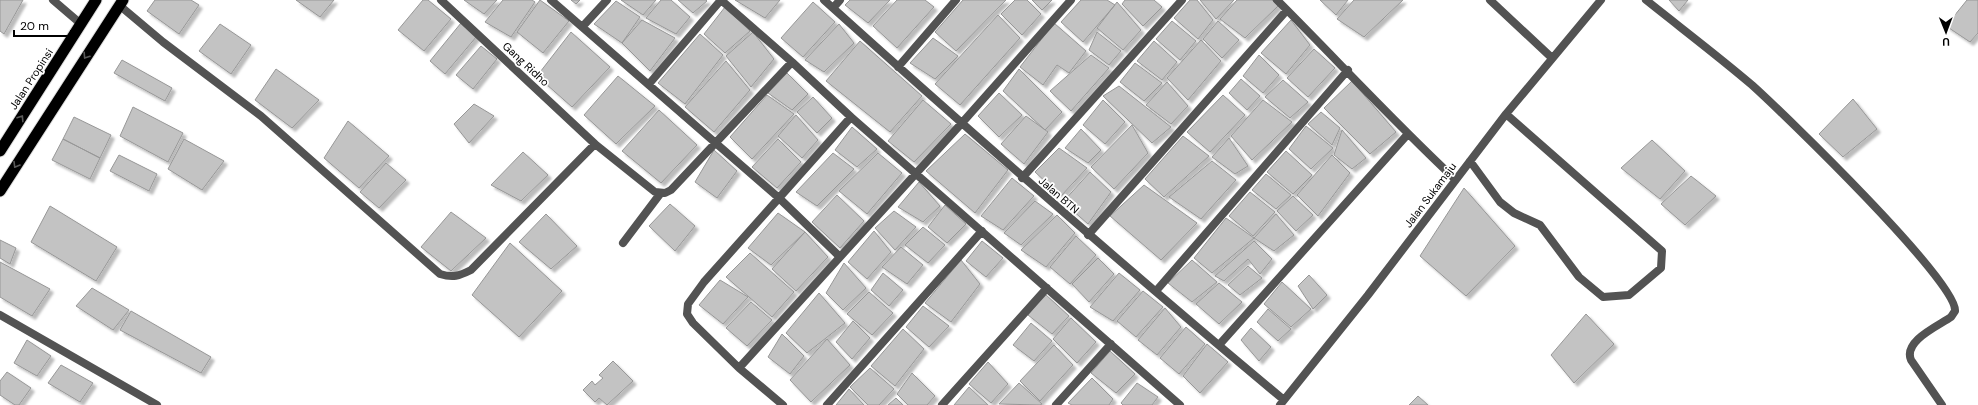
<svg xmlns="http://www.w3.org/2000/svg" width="1978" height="405" viewBox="0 0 1978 405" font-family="'DM Sans',sans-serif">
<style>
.building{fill:#c3c3c3;stroke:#979797;filter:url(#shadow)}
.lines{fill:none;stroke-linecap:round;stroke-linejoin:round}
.trunk-casing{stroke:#dbdbdb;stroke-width:13}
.minor{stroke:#535353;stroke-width:8}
.trunk{stroke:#000;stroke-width:11}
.oneway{stroke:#595959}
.labels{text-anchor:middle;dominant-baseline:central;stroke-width:3.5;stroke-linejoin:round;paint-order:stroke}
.street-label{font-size:11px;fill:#000;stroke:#fff}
</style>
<defs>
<filter id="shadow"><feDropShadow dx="3.5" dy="3.5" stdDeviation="1" flood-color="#0004"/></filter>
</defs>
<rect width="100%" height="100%" fill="#fff"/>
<path class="building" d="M0,0H23L4,34L0,31Z
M155,0H191L199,5L179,34L147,11Z
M296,0H334L320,17Z
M423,0H428L451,19L424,51L398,30Z
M464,0H497L484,14Z
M503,0H532L535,2L511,37L485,22Z
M540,0L569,21L543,53L517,32Z
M571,0H580L576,4Z
M621,0H656L643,15Z
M661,0H671L690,17L676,34L646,18Z
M678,0H706L707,1L693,13Z
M735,0H780L765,18Z
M850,0H890L868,23L845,5Z
M897,0H925L934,7L897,48L873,26Z
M963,0H1006L956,51L935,32Z
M1015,0H1027L1041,14L1022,35L1001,14Z
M1032,0H1052L1042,10Z
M1081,0H1107L1115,5L1083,42L1061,22Z
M1125,0H1154L1162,7L1143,26L1122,4Z
M1190,0H1197L1213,20L1198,39L1174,18Z
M1200,0H1234L1216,19Z
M1237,0H1272L1278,6L1245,38L1220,19Z
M1320,0H1348L1336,15Z
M1354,0H1403L1364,37L1337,19Z
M1669,0H1688L1679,11Z
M1967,0H1978V33L1970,42L1946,26Z
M616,1L640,17L622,43L594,24Z
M813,2L835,22L803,57L781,38Z
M1117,2L1141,30L1123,50L1097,28Z
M725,7L750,31L725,53L704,34Z
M998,15L1020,38L960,105L935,84Z
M642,20L675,38L650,71L622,43Z
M1291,20L1310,45L1286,74L1261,53Z
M1172,21L1196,41L1180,60L1156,39Z
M1218,21L1239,40L1222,58L1203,39Z
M461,23L477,36L445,74L430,61Z
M1054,23L1086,51L1069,73L1057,65L1043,85L1020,67Z
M220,24L251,45L231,74L199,51Z
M839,24L854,43L824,72L805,60Z
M571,32L610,67L572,107L537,76Z
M753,32L774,59L751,87L726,56Z
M1097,32L1121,51L1109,65L1089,50Z
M700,34L723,55L685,104L658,83Z
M933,38L958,56L935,79L910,63Z
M1201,40L1221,61L1188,100L1167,78Z
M860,41L922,96L890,132L826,81Z
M1154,41L1177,62L1162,80L1137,61Z
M481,46L497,59L473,89L456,75Z
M1314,49L1335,68L1308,97L1287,78Z
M1091,55L1109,68L1071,111L1050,91Z
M1259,55L1279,75L1263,93L1243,76Z
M122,60L172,88L165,101L114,73Z
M726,61L750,90L714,132L685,107Z
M1135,63L1162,83L1144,101L1120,82Z
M276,69L319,100L292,128L255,100Z
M1019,69L1062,112L1045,130L1003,91Z
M787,73L808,94L792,110L768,93Z
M618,76L655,106L616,144L584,115Z
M1241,79L1260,96L1247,110L1229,93Z
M1283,80L1308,102L1290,118L1265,97Z
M1352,81L1396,132L1370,154L1324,108Z
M1167,82L1188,106L1171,124L1146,105Z
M1119,86L1171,127L1152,143L1103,96Z
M999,93L1022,115L999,137L978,116Z
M767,95L794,114L752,159L730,137Z
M1223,95L1245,115L1210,152L1187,132Z
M813,97L832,118L817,133L797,112Z
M1853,99L1877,129L1843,157L1819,134Z
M923,100L951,124L914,162L888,141Z
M1103,100L1125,122L1105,144L1083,125Z
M1263,100L1292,122L1252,160L1231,136Z
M474,104L494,116L469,143L454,124Z
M133,107L183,133L168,162L120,136Z
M659,110L697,145L661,183L622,151Z
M1321,112L1340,128L1332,145L1308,124Z
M796,115L818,140L802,158L778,136Z
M1026,116L1048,132L1024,164L1001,144Z
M74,117L111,135L100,158L63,139Z
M348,121L389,156L359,188L324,158Z
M1132,125L1148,153L1114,189L1091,167Z
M1306,126L1333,148L1311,169L1289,149Z
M852,127L877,149L857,167L835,150Z
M1081,129L1101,150L1088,163L1065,148Z
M1342,130L1366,158L1352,169L1334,155Z
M965,134L1008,170L975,213L926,171Z
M1183,136L1209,156L1164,197L1145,179Z
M1229,138L1248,166L1235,174L1212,157Z
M63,139L100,158L90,179L52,160Z
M184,139L224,161L202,190L168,169Z
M778,139L801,162L777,188L752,167Z
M1652,140L1685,171L1660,199L1621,168Z
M1059,148L1087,168L1061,196L1035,172Z
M714,150L737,171L717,198L695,182Z
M1286,151L1312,175L1293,194L1267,172Z
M523,152L548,175L521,201L491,185Z
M833,153L854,169L817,206L796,192Z
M878,153L902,173L867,214L839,191Z
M119,155L157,174L149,191L110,171Z
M1332,155L1350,173L1318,216L1297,195Z
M1212,161L1236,180L1201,219L1169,197Z
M386,163L406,180L379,208L360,192Z
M1090,172L1111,192L1088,224L1063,202Z
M1266,174L1291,195L1276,209L1252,190Z
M1691,176L1716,196L1685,225L1661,204Z
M1012,178L1034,196L1003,230L981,216Z
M919,182L940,206L923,222L898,207Z
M1144,185L1197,223L1161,260L1110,216Z
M1464,188L1515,246L1466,296L1420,256Z
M1250,192L1275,212L1253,236L1229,216Z
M837,195L864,221L840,248L812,222Z
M1293,196L1313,215L1296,231L1277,211Z
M1035,201L1053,214L1021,245L1004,233Z
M670,204L695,226L675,251L649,226Z
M945,205L966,224L947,243L928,227Z
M50,206L117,247L96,281L31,242Z
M894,211L916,227L895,250L875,228Z
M451,212L486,238L451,271L421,247Z
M778,213L805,232L771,265L748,248Z
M546,214L577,246L551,269L519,242Z
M1276,214L1294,235L1274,251L1254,238Z
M1057,215L1075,233L1046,267L1021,250Z
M1226,218L1254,238L1212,273L1194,258Z
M923,227L945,245L928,263L905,245Z
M874,231L891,252L867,279L848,262Z
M805,232L828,257L796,291L772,269Z
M1076,236L1096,255L1070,284L1050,267Z
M0,240L16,248L10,264L0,258Z
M982,241L1003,258L986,277L966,261Z
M1254,241L1272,259L1260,274L1248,259L1224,281L1215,276Z
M510,243L562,291L519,337L472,295Z
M901,247L923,265L907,284L882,267Z
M750,253L794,292L772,317L726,277Z
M1098,258L1114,274L1089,302L1072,284Z
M961,260L980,284L951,322L925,303Z
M1192,260L1217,282L1192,302L1168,283Z
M0,262L50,289L32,316L0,297Z
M844,263L866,288L843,310L826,293Z
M1248,266L1262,278L1240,295L1228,285Z
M883,273L903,290L889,306L871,290Z
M1119,273L1140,290L1113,321L1090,307Z
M1309,275L1327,295L1313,309L1298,286Z
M720,280L748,297L723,324L699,305Z
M1282,282L1311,309L1291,327L1264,304Z
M1219,283L1242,302L1219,324L1196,304Z
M92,288L129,310L113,330L76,306Z
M1143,291L1163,307L1136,337L1117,321Z
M869,292L893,313L872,335L847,314Z
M819,293L845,323L807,353L786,333Z
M1045,294L1069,316L1052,334L1028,315Z
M751,302L772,320L747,346L726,328Z
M923,306L949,326L929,347L906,327Z
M1165,308L1181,327L1157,355L1138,340Z
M1268,309L1291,329L1278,341L1257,322Z
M131,311L211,357L201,373L120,330Z
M1586,314L1614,344L1574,383L1551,355Z
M1071,318L1096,342L1077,363L1053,339Z
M853,321L870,338L852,359L836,342Z
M1031,323L1052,341L1034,361L1013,345Z
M1186,327L1205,344L1179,374L1160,358Z
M1251,328L1271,347L1259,361L1241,340Z
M903,329L924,349L895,386L871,366Z
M782,334L804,356L790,374L768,357Z
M827,339L850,365L811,402L790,380Z
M27,340L51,356L37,376L14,363Z
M1207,344L1228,362L1200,393L1183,376Z
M1054,345L1073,365L1040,401L1020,381Z
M1110,351L1135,374L1116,393L1091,373Z
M613,361L633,381L607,405L599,398L595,402L583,390L592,381L595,385L603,378L599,375Z
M988,362L1008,384L991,403L969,384Z
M61,365L93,383L80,402L48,383Z
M870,368L894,389L879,405H868L850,387Z
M7,372L31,388L19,405H15L0,395V381Z
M912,373L935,396L927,405H908L897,394Z
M1092,378L1113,399L1109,405H1072L1068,403Z
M1019,383L1042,404L1040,405L999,404Z
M1137,383L1158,397L1152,405H1123L1121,403Z
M969,387L988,405H954Z
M849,389L864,405H836Z
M1418,396L1428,405H1409Z
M896,398L903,405H888Z"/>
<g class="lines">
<defs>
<path id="trunk" d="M0,151L96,0
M0,191L123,0"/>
</defs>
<use href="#trunk" class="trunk-casing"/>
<path class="minor" d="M53,0L81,24
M441,0L595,144
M551,0L779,198L851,117L1180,405
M721,0L792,62L851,117
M824,0C975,136 1128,270 1284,400
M1277,0C1337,60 1394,122 1455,179
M1490,0L1552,58
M1646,0C1681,28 1718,56 1752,85C1782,112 1958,282 1955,311L1951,317C1938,326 1903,341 1911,360L1942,405
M119,5L163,42L261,116L440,274C453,278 459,276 471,270L595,144L655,192L665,193L671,190L792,62
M833,8L840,0
M583,26L607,0
M898,67L956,0
M649,84L721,0
M1470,161L1500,202L1514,213L1540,225L1579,277L1603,297L1629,295L1661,268L1662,251L1506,114
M1022,178L1182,0
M1088,235L1287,10
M623,243L660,194
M840,257L779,198L704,282L688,304L687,314L693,323L739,368L961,124L1071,0
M1156,291L1348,70
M0,315L157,405
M1219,345L1407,135
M739,368L783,405
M827,405L982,231
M942,405L1047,288
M1056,405L1111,344
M1280,405L1368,295L1506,114L1601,0"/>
<use href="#trunk" class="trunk"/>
</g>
<defs><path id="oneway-chevron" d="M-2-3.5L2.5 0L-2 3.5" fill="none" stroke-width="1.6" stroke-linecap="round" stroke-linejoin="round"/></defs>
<g class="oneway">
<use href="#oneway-chevron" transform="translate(86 56) rotate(123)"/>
<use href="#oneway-chevron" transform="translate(21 118) rotate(-57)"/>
<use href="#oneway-chevron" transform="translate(16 165) rotate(121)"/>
</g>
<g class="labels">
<g class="street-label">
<text transform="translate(526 64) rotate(43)">Gang Ridho</text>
<text transform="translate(31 79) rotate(-57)">Jalan Propinsi</text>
<text transform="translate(1059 195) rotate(41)">Jalan BTN</text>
<text transform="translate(1430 195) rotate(-53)">Jalan Sukamaju</text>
</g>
</g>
<g transform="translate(1946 32) rotate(179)" stroke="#ffffff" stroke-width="3" paint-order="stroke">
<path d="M0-3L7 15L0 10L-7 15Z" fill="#000000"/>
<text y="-6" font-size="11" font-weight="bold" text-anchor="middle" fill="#000000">U</text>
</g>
<path d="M14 30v6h57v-6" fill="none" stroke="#000000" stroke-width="2"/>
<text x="20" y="30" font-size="12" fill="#000000" stroke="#ffffff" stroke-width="3" paint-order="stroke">20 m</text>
</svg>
